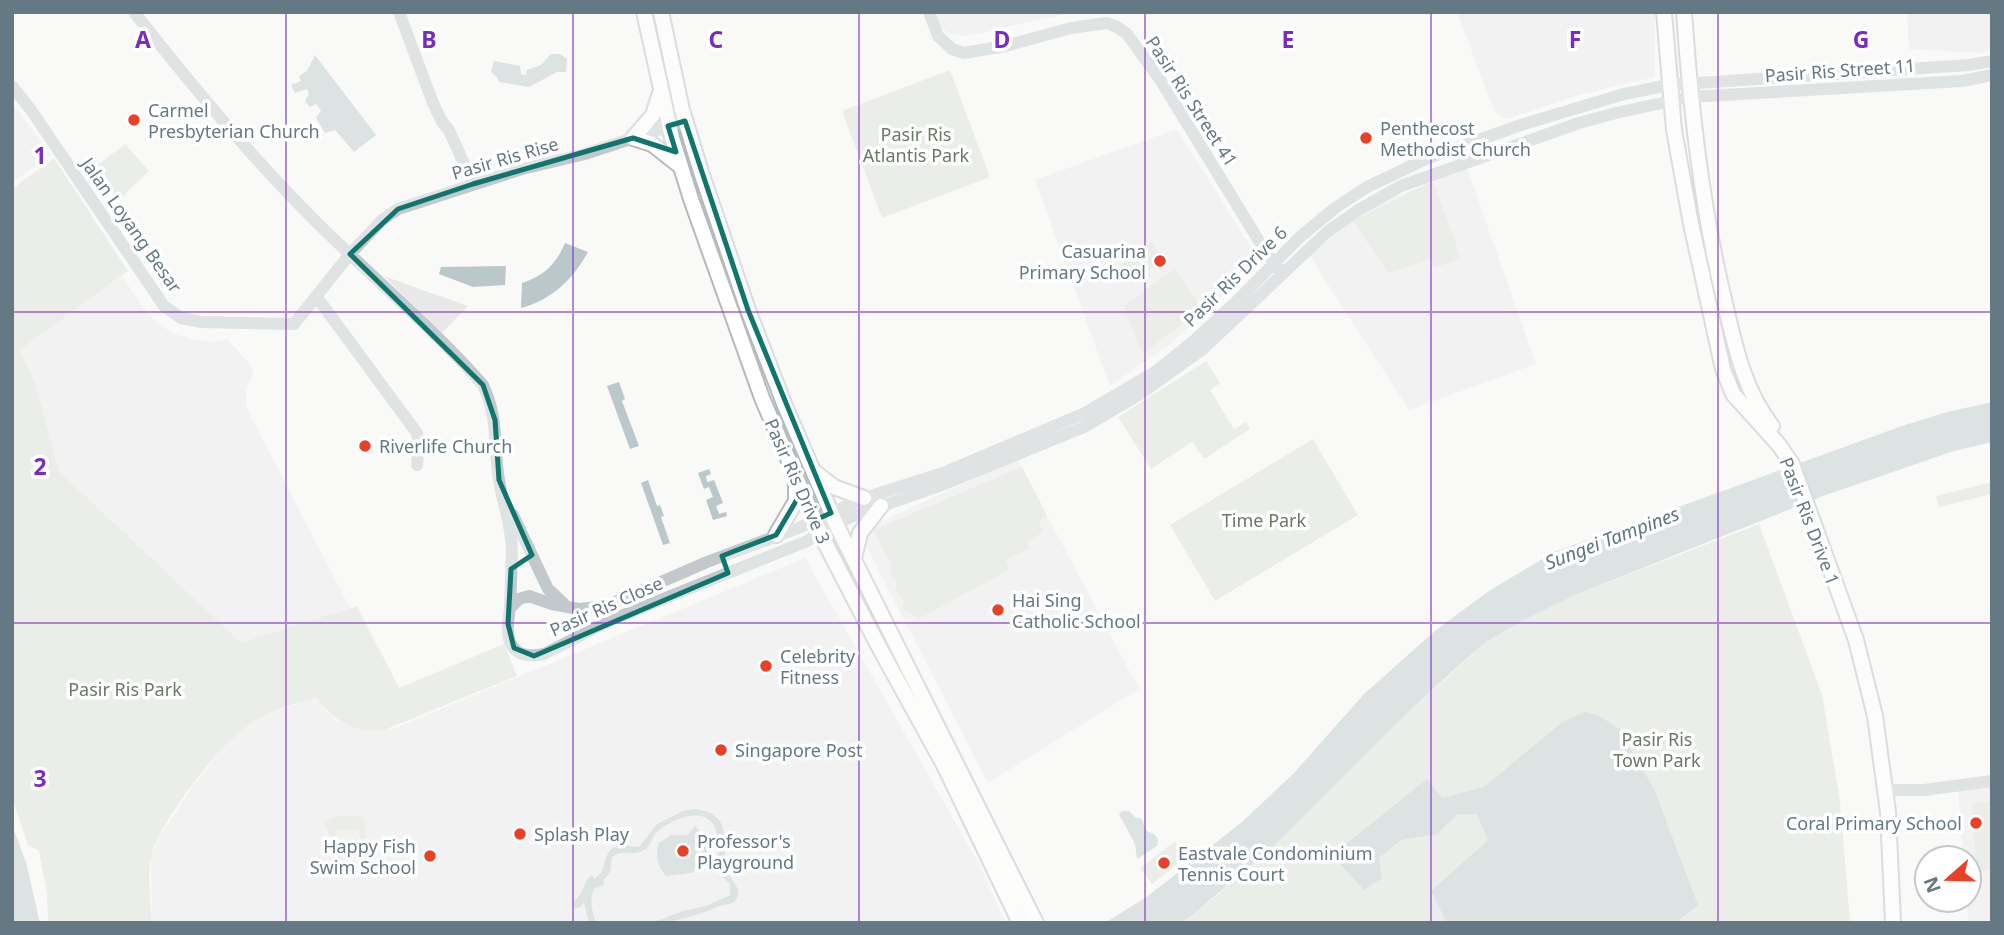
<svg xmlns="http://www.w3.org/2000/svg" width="2004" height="935" viewBox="0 0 2004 935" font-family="'Noto Sans',sans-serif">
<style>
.built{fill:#e7e9e8}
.green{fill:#dadfd6}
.water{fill:#bac8cb}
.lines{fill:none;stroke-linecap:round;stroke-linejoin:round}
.major-casing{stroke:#b4babe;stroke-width:18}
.minor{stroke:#c2c8cb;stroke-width:12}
.major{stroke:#fff;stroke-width:14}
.marked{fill:none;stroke:#0f766e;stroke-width:5;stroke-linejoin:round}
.grid{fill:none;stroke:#7b2cbf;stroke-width:2;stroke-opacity:0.55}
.poi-dot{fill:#e94028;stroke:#fff;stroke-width:2.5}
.labels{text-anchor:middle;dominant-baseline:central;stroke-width:7;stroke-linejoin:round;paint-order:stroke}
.street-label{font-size:18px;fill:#647983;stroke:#fff}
.poi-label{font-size:18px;fill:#647983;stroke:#fff;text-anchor:start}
.park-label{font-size:18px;fill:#697a63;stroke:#fff}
.water-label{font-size:19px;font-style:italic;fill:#5e787c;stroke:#fff}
.grid-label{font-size:23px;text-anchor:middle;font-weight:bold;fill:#7b2cbf;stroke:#fff;stroke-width:7;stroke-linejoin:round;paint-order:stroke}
</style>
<rect width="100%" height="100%" fill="#f9f9f7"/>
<path class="built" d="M931,12H1075L967,36L948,33L938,24Z
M1457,12H1655V77L1582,94L1507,119L1495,113Z
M1907,12H1992V48L1982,53L1909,49Z
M12,103L51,154L12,183Z
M1177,129L1256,256L1254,267L1169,345L1110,386L1035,180Z
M1467,168L1536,364L1409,410L1309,255L1370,207Z
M122,276L149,315L162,326L172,333L193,340L215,342L227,339L247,361L254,372L246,388V404L249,413L350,608L241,644L59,471L35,382L20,350Z
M384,276L389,278L468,306L442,333Z
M1017,459L1139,689L988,783L859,532Z
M805,558L979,864L1004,919L996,923H152L151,857L159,838L192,787L227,743L240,730L258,718L316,697L326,711L337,721L349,726L361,730H384L395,728Z
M1992,786V923H1968L1967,900H1969V858H1963L1958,788Z"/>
<path class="green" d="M950,70L990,177L882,218L842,111Z
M125,144L149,171L119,200L108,185L91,170Z
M54,158L128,271L20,350L35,382L59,471L241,643L357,606L399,688L504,644L517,676L384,730C353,734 334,721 316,697C297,704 274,709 256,720C225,737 156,824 151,859C147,879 151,902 152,923H48L47,893L39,851L28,845L12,798V189Z
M1433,181L1461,258L1434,268L1431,259L1388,273L1353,221Z
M1152,242L1164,259L1131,282L1119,265Z
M1175,268L1202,309L1142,354L1124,307Z
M1206,361L1220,383L1210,390L1234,429L1246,422L1250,429L1204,459L1192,442L1151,469L1118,417Z
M1313,439L1358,515L1215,601L1170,525Z
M1022,467L1047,515L1039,522L1043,532L1028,541L1030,548L1006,560L1009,570L918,619L903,608V598L896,590V582L890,577L891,565L873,530Z
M1992,482V494L1939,507L1936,496Z
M1759,524L1822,695L1840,801L1850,923H1180L1215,897L1272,848L1402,718L1486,642L1520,622L1575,595Z
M1992,802V870L1976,871L1972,803Z
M342,815L362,817C370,834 364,843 360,860L370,875L368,876C348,863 366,846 358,830H335L336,843L343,862L340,863L324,821Z
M1175,841L1187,857L1152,884L1140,868Z"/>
<path class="water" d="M551,54H560L567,59L566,72H557L529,87L499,82L497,77L491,72L494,61L520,66L521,74L526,75L527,70L541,65Z
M315,55L376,135L354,152L335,130L325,133L316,118L321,110L316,104L310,107L305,101L309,94L307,89L295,93L291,85L301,81L299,76L307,71Z
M565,243L588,252C573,279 552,300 521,308L522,283C544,276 556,264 565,243Z
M506,266L505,285L473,287L439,274L441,267Z
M619,382L625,399L622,401L639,446L630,449L607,386Z
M1992,402V442L1954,451L1823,496L1575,595L1520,622L1486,642L1456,668L1402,718L1272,848L1192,915L1180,923H1105L1148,896L1242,822L1294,773L1364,694L1436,630L1489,591L1554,552L1902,426L1947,412Z
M709,469L711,474L706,476L707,482L714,480L723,503L716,506L719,514L726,512L727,516L713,520L706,500L713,497L709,487L704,489L698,473Z
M648,480L657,506L660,505L664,516L661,517L670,543L663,545L641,483Z
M1584,712L1598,715L1619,729L1654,789L1698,905L1675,923H1447L1431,891L1488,840L1477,814H1458L1437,834L1401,840L1379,858L1382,878L1364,890L1340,864L1336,852L1427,779L1442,798L1484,787L1561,723Z
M695,809C733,814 722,839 726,867C727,878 746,889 735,901C731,905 725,904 720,906C698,915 675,923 651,923L683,911L706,906L730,895V884L721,876L719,870C720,862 718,856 718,849C720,805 686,811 659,830C651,836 652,847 642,851C631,856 622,849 612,857L610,872L603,881L604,885L594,889C589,900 592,911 596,923H589L584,902L581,907L574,908L572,902C583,897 582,883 592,875L594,879L602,872C608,847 611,843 639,847L657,824L683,811Z
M1122,811H1129L1136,818H1141L1147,831L1154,834L1158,839L1157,846L1137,859L1135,844L1119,814Z
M12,825L26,862L40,923H12Z
M695,826L700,832L709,836V854L692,873L666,876C657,866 655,856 659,843L671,835H688Z"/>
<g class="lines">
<defs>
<path id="major" d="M644,12L672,138L691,199L762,398L820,533L879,647L944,765L1020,923
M661,12L682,110L701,172L748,310L785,406L836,524L1036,923
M1664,12L1674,130L1691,224L1723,369L1733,394L1779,445L1792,464L1856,640L1875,716L1888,812L1893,923
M1684,12C1691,112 1702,210 1726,308C1736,350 1745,392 1772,426
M660,93L653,115L633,138L652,144L680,166
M816,473L834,487L864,498
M776,535L796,501V483
M854,558L860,533L881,506"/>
</defs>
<use href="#major" class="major-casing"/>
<path class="minor" d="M134,12C198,93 264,173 339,244C387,290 439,335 483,385C499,419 493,445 499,480C503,506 512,525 512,553C511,571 511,589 510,607C509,617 506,628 509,639C514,656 529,657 544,654L611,620L805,542L848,518L947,483L1084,427L1140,394L1203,349L1327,232L1360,209L1401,186L1579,123L1616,113L1690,97L1962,81L1992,75
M399,12L433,103L442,122L449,130L473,184
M929,12L938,36L952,49L964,53L1005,46L1071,28L1107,23L1117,27L1127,34L1161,81L1267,254L1280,270
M12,86L31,110L164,306L181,318L201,322L294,324L350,254L382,220L398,209L522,169L585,154L685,121
M316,296L417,433L419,444L417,465
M513,515L548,589L564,604
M510,608L519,599L529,596L552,604L579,609L606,606L707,562L801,527L864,498L943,473L1085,413L1155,372L1195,340L1236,302L1301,236L1335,208L1367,187L1428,158L1521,125L1624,94L1669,85L1969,65L1992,61
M1886,790H1924L1992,781"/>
<use href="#major" class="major"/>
</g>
<path d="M0 0H2004V935H0ZM685,121L748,310L831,513L815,520L802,491L776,535L722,556L728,573L534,656L514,648L508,624L511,569L532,555L499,480L495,420L483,385L350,254L398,209L473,184L633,138L676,152L668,126Z" fill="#f9f9f7" fill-opacity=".55" fill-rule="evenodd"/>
<path class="marked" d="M685,121L748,310L831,513L815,520L802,491L776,535L722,556L728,573L534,656L514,648L508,624L511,569L532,555L499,480L495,420L483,385L350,254L398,209L473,184L633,138L676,152L668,126Z"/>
<path class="grid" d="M286,12V923M573,12V923M859,12V923M1145,12V923M1431,12V923M1718,12V923M12,312H1992M12,623H1992"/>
<g class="poi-dot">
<circle cx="134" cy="120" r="7"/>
<circle cx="1366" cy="138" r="7"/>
<circle cx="1160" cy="261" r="7"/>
<circle cx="365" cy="446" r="7"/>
<circle cx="998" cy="610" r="7"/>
<circle cx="766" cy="666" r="7"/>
<circle cx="721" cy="750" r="7"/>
<circle cx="1976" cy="823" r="7"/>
<circle cx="520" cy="834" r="7"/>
<circle cx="683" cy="851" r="7"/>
<circle cx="430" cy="856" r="7"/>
<circle cx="1164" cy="863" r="7"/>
</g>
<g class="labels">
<g class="street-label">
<text transform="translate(1840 70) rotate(-4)">Pasir Ris Street 11</text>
<text transform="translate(1192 101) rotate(57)">Pasir Ris Street 41</text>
<text transform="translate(505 158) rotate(-16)">Pasir Ris Rise</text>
<text transform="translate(132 225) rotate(55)">Jalan Loyang Besar</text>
<text transform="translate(1235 276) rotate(-44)">Pasir Ris Drive 6</text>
<text transform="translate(798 481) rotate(66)">Pasir Ris Drive 3</text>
<text transform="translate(1810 521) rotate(69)">Pasir Ris Drive 1</text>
<text transform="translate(606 606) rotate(-24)">Pasir Ris Close</text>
</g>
<g class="poi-label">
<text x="148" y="110">Carmel<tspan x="148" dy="21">Presbyterian Church</tspan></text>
<text x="1380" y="128">Penthecost<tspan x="1380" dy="21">Methodist Church</tspan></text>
<text x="1146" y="251" text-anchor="end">Casuarina<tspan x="1146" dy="21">Primary School</tspan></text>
<text x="379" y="446">Riverlife Church</text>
<text x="1012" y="600">Hai Sing<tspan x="1012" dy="21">Catholic School</tspan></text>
<text x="780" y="656">Celebrity<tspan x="780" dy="21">Fitness</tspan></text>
<text x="735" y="750">Singapore Post</text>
<text x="1962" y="823" text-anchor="end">Coral Primary School</text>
<text x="534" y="834">Splash Play</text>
<text x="697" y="841">Professor's<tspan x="697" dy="21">Playground</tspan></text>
<text x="416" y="846" text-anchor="end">Happy Fish<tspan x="416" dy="21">Swim School</tspan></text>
<text x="1178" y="853">Eastvale Condominium<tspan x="1178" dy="21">Tennis Court</tspan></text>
</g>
<g class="park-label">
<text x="916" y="134">Pasir Ris<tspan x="916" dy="21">Atlantis Park</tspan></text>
<text x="1264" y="520">Time Park</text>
<text x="125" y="689">Pasir Ris Park</text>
<text x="1657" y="739">Pasir Ris<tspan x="1657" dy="21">Town Park</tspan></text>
</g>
<g class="water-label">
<text transform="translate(1612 538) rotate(-21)">Sungei Tampines</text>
</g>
</g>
<g class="grid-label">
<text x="143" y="48">A</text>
<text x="429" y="48">B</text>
<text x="716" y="48">C</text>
<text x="1002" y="48">D</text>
<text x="1288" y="48">E</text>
<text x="1575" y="48">F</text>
<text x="1861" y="48">G</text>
<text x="40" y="164">1</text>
<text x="40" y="475">2</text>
<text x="40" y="787">3</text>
</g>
<rect width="2004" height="935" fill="none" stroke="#647983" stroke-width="28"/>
<g transform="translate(1948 879) rotate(250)"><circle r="33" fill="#ffffff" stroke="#c1c9cd" stroke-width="2"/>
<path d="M0-5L12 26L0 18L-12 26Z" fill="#e94028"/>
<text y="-10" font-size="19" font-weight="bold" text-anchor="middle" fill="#647983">N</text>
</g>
</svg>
